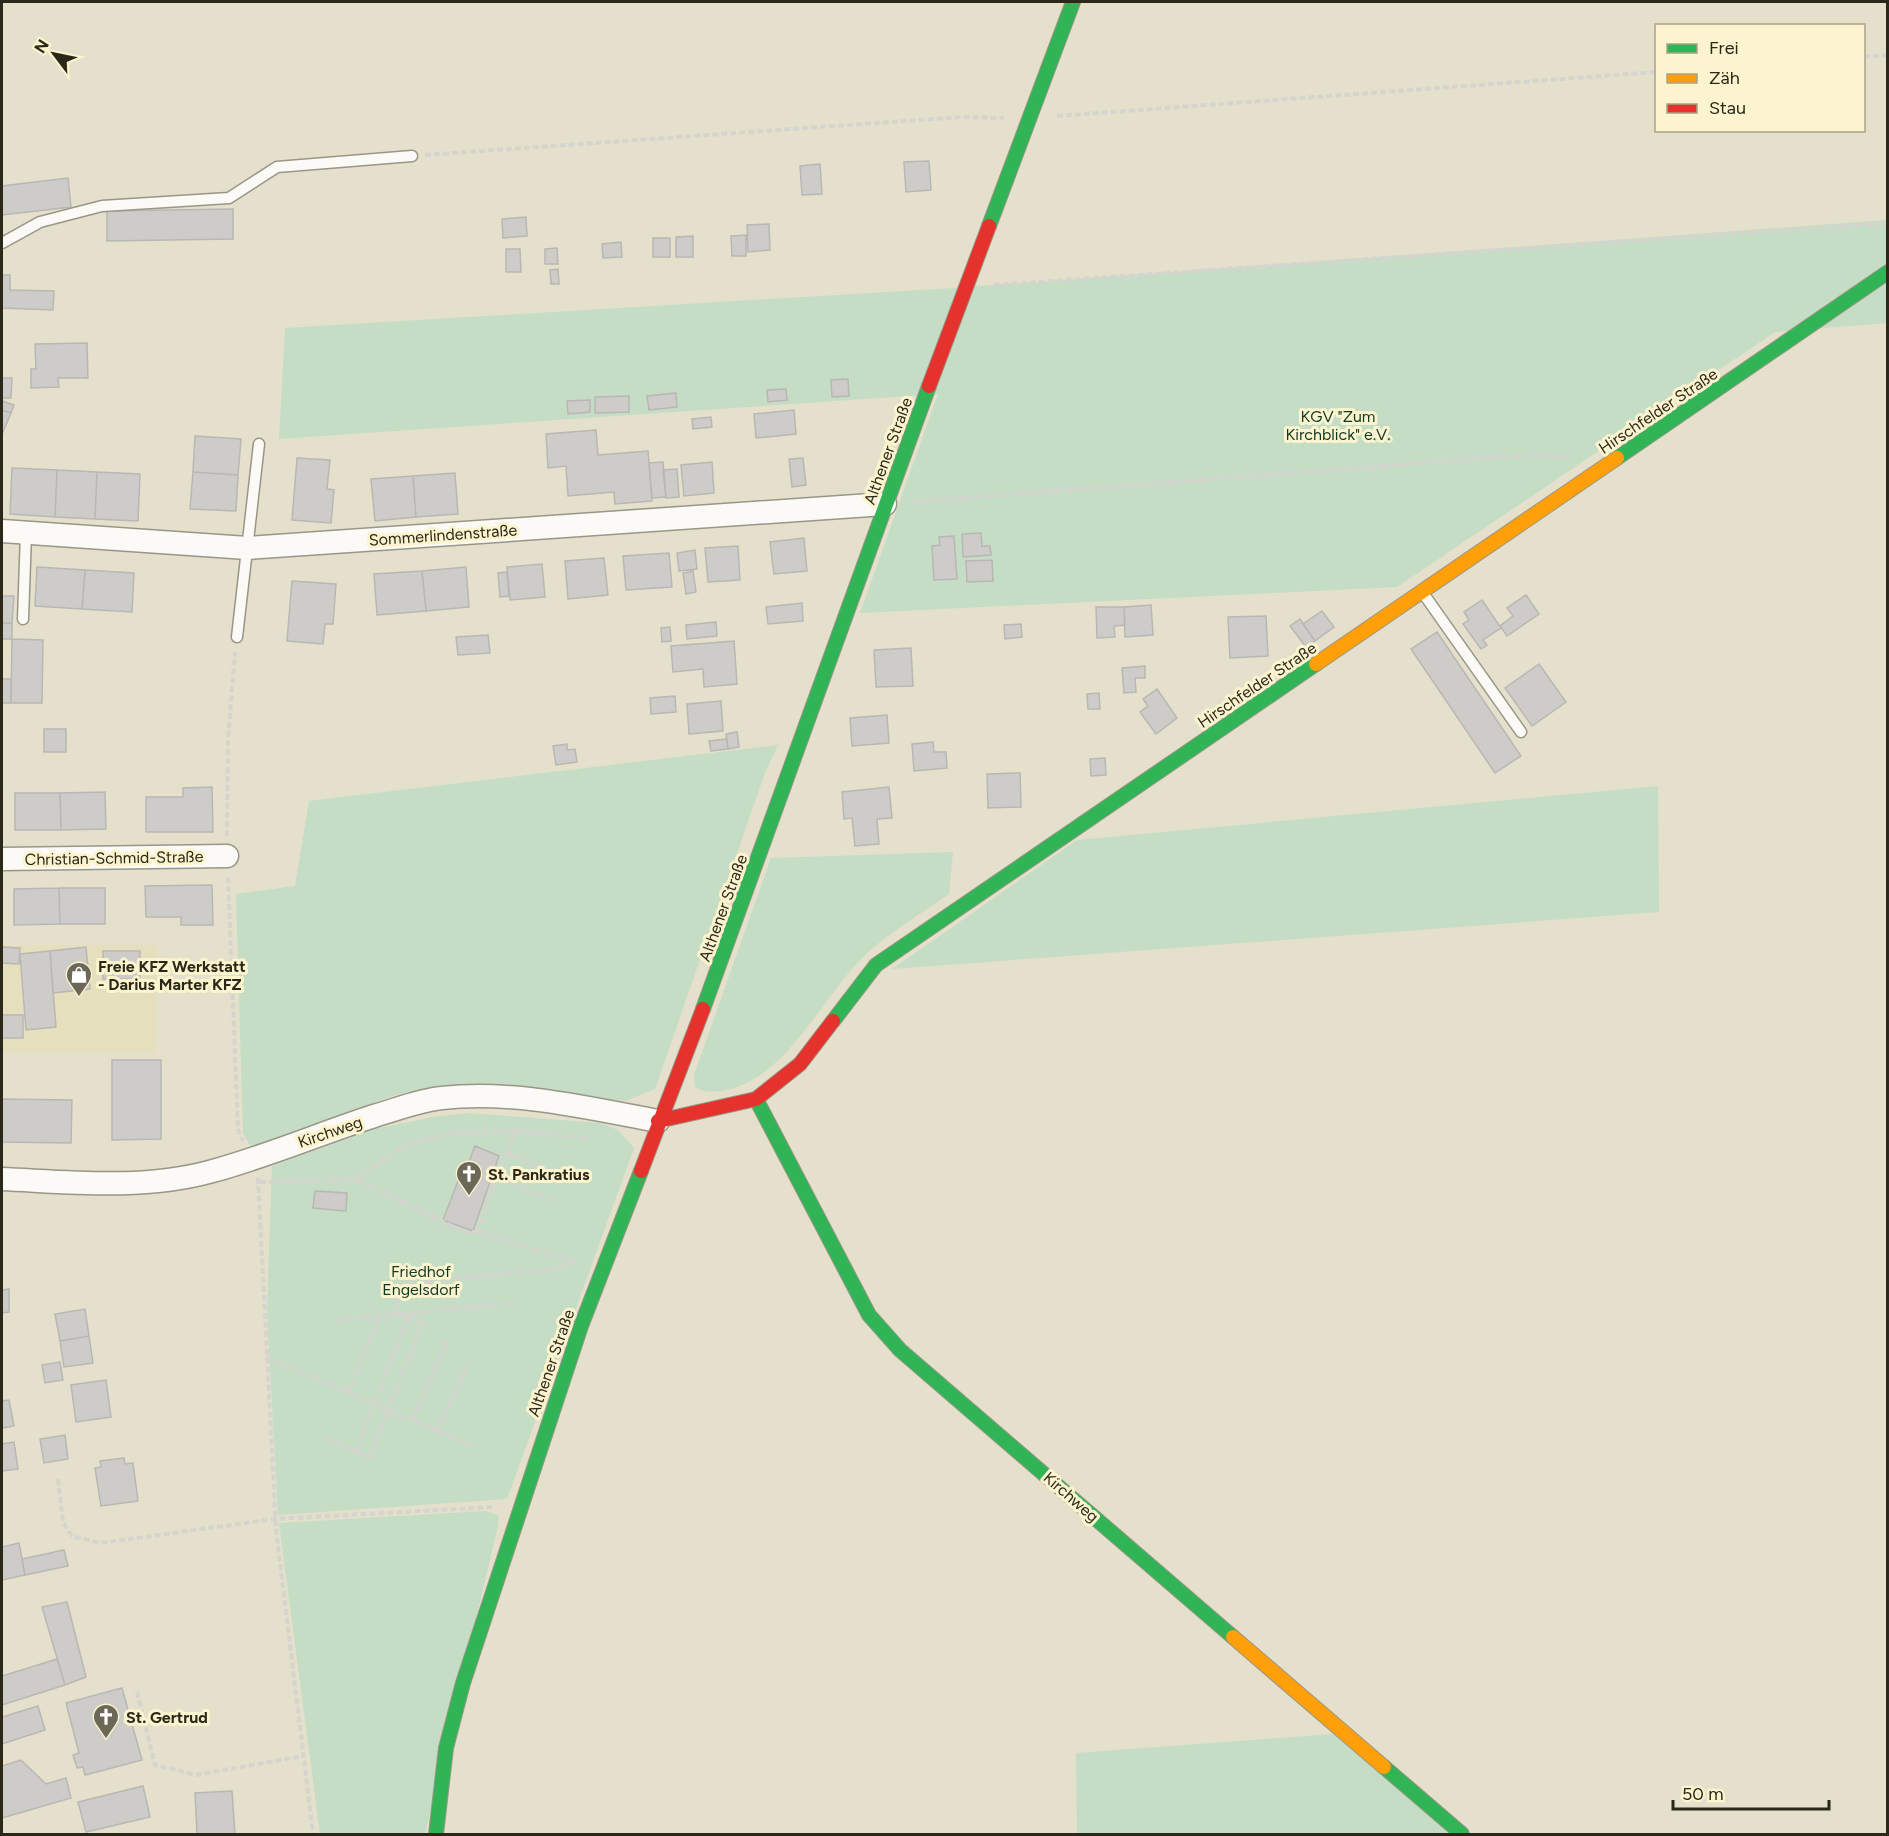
<svg xmlns="http://www.w3.org/2000/svg" width="1889" height="1836" viewBox="0 0 1889 1836" font-family="Figtree,sans-serif">
<style>
.built{fill:#e6dfbe}
.green{fill:#c4ddc4}
.building{fill:#ceccc9;stroke:#b9b7b4;stroke-width:1.5}
.lines{fill:none;stroke-linecap:round;stroke-linejoin:round}
.lane-casing{stroke:#999687;stroke-width:13}
.street-casing{stroke:#999687;stroke-width:25}
.fast-casing{stroke:#999687;stroke-width:16}
.slow-casing{stroke:#999687;stroke-width:16}
.jam-casing{stroke:#999687;stroke-width:16}
.path{stroke:#d6d4ce;stroke-width:4;stroke-dasharray:6 3;stroke-linecap:butt}
.lane{stroke:#fbfaf7;stroke-width:10}
.street{stroke:#fbfaf7;stroke-width:22}
.fast{stroke:#30b455;stroke-width:14}
.slow{stroke:#ff9f0a;stroke-width:14}
.jam{stroke:#e5322d;stroke-width:14}
.labels{text-anchor:middle;dominant-baseline:central;stroke-width:6;stroke-linejoin:round;paint-order:stroke}
.street-label{font-size:16px;fill:#2b281a;stroke:#fbf4ce}
.park-label{font-size:16px;fill:#103925;stroke:#fbf4ce}
.poi-label{font-size:16px;font-weight:bold;fill:#2b281a;stroke:#fbf4ce;text-anchor:start}
</style>
<rect width="100%" height="100%" fill="#e4e0cc"/>
<path class="built" d="M2,945H157L156,1052H2Z"/>
<path class="green" d="M1887,220V323L1775,332L1397,587L860,613L938,394L279,439L285,328L954,288Z
M778,745L765,773L655,1089L625,1101L557,1093L439,1087L398,1094L251,1147L243,1133L236,894L295,886L309,801Z
M1658,786L1659,912L892,969L1077,840Z
M953,852L949,894C921,914 888,933 864,956C822,997 784,1083 721,1091C711,1092 703,1093 695,1087L694,1075L771,858Z
M469,1113L600,1123L618,1130L634,1148L507,1499L278,1515L267,1311L272,1166L374,1129L433,1117Z
M486,1511L499,1516L498,1526L425,1834H320L279,1523Z
M1333,1734L1450,1834H1077L1076,1753Z"/>
<path class="building" d="M929,161L931,190L906,192L904,162Z
M820,164L822,194L802,195L800,166Z
M68,178L71,207L2,215V186Z
M233,209V239L107,241V211Z
M526,217L527,236L503,238L502,219Z
M769,224L770,250L748,252L747,225Z
M746,235V256H732L731,236Z
M693,236V257H676V237Z
M653,238H670V257H653Z
M621,242L622,257L603,258L602,244Z
M557,248L558,264H545V249Z
M506,249H520L521,272H506Z
M558,269L559,284H551L550,270Z
M2,275H10V290L54,291L53,310L2,308Z
M87,343L88,378H58L59,387L31,388V369H36L35,344Z
M2,378H12L11,398H2Z
M848,379L849,396L832,397L831,380Z
M786,389L787,400L768,402L767,390Z
M676,393L677,407L649,410L647,396Z
M629,396V412L595,413V397Z
M590,400V412L568,414L567,401Z
M2,401L14,405L11,413L2,410Z
M2,410L11,413L3,432L2,431Z
M794,410L796,434L756,438L754,414Z
M711,417L712,427L693,429L692,419Z
M596,430L598,455L648,451L652,501L615,504L614,492L568,496L566,466L548,468L546,434Z
M195,436L241,439L238,475L193,472Z
M297,458L330,460L327,489L334,490L331,523L292,520Z
M803,458L806,485L792,487L789,459Z
M663,462L666,497L652,498L649,463Z
M712,462L714,493L684,496L681,465Z
M12,468L57,470L55,517L10,514Z
M677,469L679,497L666,498L663,470Z
M57,470L97,472L95,519L55,517Z
M97,472L140,474L138,521L95,519Z
M193,472L238,475L236,511L190,509Z
M455,473L458,514L416,517L413,476Z
M413,476L416,517L375,521L371,479Z
M981,533L982,546H990L991,555L963,557L962,534Z
M954,536L957,579L934,580L932,546L940,545L939,537Z
M804,538L807,571L774,574L770,542Z
M738,546L740,580L708,582L705,548Z
M695,550L697,569L679,571L677,553Z
M669,553L672,587L626,590L623,556Z
M604,558L608,595L568,599L565,561Z
M992,560L993,581L967,582L966,561Z
M542,564L545,597L510,600L507,567Z
M37,567L85,570L82,609L35,606Z
M466,567L469,607L426,611L422,571Z
M85,570L134,573L132,612L82,609Z
M422,571L426,611L377,615L374,574Z
M693,571L696,592L686,594L683,573Z
M507,572L509,596L500,597L498,573Z
M292,581L336,584L333,624H325L323,644L287,641Z
M1526,595L1539,614L1507,636L1500,626L1513,616L1507,608Z
M2,596H14L12,623H2Z
M1482,600L1501,628L1483,640L1487,645L1481,649L1463,624L1469,620L1464,612Z
M802,603L803,621L768,624L766,607Z
M1151,605L1153,635L1125,637L1124,607Z
M1096,607H1124L1125,625L1114,626L1115,637L1097,638Z
M1322,611L1334,627L1315,641L1303,624Z
M1266,616L1268,656L1230,658L1228,617Z
M1300,619L1315,641L1306,647L1290,626Z
M716,622L717,636L687,639L686,625Z
M2,623H12V639H2Z
M1021,624L1022,637L1005,639L1004,625Z
M670,627L671,641L662,642L661,628Z
M1437,632L1521,756L1495,773L1411,649Z
M488,635L490,653L458,655L456,637Z
M12,639L43,640L42,703H11Z
M734,641L737,684L704,687L703,669L673,672L671,646Z
M911,648L913,686L876,687L874,650Z
M1539,664L1566,702L1532,726L1505,688Z
M1145,666V678H1135L1136,692L1124,693L1122,668Z
M2,679H11V703H2Z
M1157,689L1177,718L1156,734L1140,712L1148,706L1143,699Z
M1099,693L1100,709H1088L1087,694Z
M675,696L676,712L651,714L650,698Z
M721,701L723,731L689,734L687,704Z
M887,715L889,743L852,746L850,718Z
M44,729H66V752H44Z
M737,732L739,747L728,749L726,734Z
M727,739L728,749L711,751L709,741Z
M933,742L934,752H946L947,768L914,771L912,744Z
M567,744V750L575,749L577,762L556,765L553,746Z
M1105,758L1106,775L1091,776L1090,759Z
M1020,773L1021,807L988,808L987,774Z
M212,787L213,832H146V797H183V788Z
M889,787L892,818L877,819L879,844L855,846L852,818L844,819L842,792Z
M105,792L106,829L61,830L60,793Z
M15,793H60L61,830H15Z
M212,885L213,925H181V917H146L145,886Z
M59,888L60,924L14,925V889Z
M59,888H105V924H60Z
M2,947L20,948L19,964L2,963Z
M86,947L90,989L53,993L50,951Z
M50,951L56,1027L26,1030L20,954Z
M103,951H140V979H103Z
M2,1015H23V1038H2Z
M112,1060H161V1139L112,1140Z
M2,1099L72,1100L71,1143L2,1142Z
M475,1146L499,1156L473,1231L443,1220L465,1163L468,1164Z
M315,1191L347,1193L346,1211L313,1208Z
M9,1289V1312L2,1313V1290Z
M85,1309L89,1336L60,1341L55,1314Z
M89,1336L93,1363L64,1367L60,1341Z
M60,1362L63,1380L45,1383L42,1365Z
M106,1380L111,1417L76,1422L71,1385Z
M9,1400L14,1426L2,1428V1401Z
M65,1435L68,1459L44,1463L40,1439Z
M14,1442L18,1469L2,1471V1444Z
M124,1458L125,1464L133,1463L138,1501L101,1506L95,1468L101,1467L100,1461Z
M19,1543L25,1575L2,1580V1547Z
M64,1550L68,1566L25,1575L22,1559Z
M67,1602L86,1677L65,1685L42,1607Z
M57,1659L65,1685L2,1705V1676Z
M122,1688L142,1760L85,1775L83,1767L77,1768L73,1755L79,1753L66,1703Z
M38,1706L45,1730L2,1744V1717Z
M21,1760L46,1784L66,1778L71,1798L2,1818V1766Z
M143,1786L150,1817L86,1832L78,1802Z
M232,1791L235,1834H197L195,1793Z"/>
<g class="lines">
<defs>
<path id="lane" d="M2,243L40,222L102,206L229,198L277,167L412,156
M1423,593L1521,732
M23,619L26,533
M237,637L259,444"/>
<path id="street" d="M2,531L247,548L885,504
M2,859L227,856
M2,1179C70,1182 142,1190 209,1172C266,1157 321,1133 377,1115C398,1109 420,1100 442,1098C514,1090 588,1108 658,1121"/>
<path id="fast" d="M989,226L1073,2
M1617,458L1888,272
M703,1009L929,386
M833,1021L876,965L1316,664
M756,1099L869,1315L900,1350L1233,1637
M1384,1767L1462,1834
M436,1834L446,1748L463,1683L581,1326L641,1171"/>
<path id="slow" d="M1316,664L1617,458
M1233,1637L1384,1767"/>
<path id="jam" d="M929,386L989,226
M658,1121L756,1099L800,1064L833,1021
M641,1171L703,1009"/>
</defs>
<use href="#lane" class="lane-casing"/>
<use href="#street" class="street-casing"/>
<use href="#fast" class="fast-casing"/>
<use href="#slow" class="slow-casing"/>
<use href="#jam" class="jam-casing"/>
<path class="path" d="M1864,57L1888,55
M1057,116L1656,72
M425,155L961,117L1004,118
M994,285L1888,223
M913,502L1539,454L1569,458
M227,836L228,740L235,652
M228,877L238,1130L243,1141
M507,1153L565,1175
M498,1177L555,1201
M258,1178L276,1530L313,1834
M260,1182L355,1179L410,1143L453,1133L521,1131L591,1139
M477,1232L515,1131
M337,1320L519,1303
M266,1357L475,1447
M348,1392L379,1318
M412,1420L448,1339
M438,1431L467,1364
M325,1438L370,1457L423,1322L397,1313V1285L562,1268L575,1262L480,1232H464L355,1179
M356,1450L408,1317
M58,1479L63,1522L72,1536L100,1543L275,1519L494,1507
M137,1692L155,1765L196,1775L303,1756"/>
<use href="#lane" class="lane"/>
<use href="#street" class="street"/>
<use href="#fast" class="fast"/>
<use href="#slow" class="slow"/>
<use href="#jam" class="jam"/>
</g>
<defs>
<symbol id="shop-pin" viewBox="-11 -11 22 30"><path d="M0 17L-7.5 6A9.5 9.5 0 1 1 7.5 6Z" fill="#6c6858" stroke="#fbf4ce"/><path d="M-5-2.5h2.3a2.7 3.5 0 0 1 5.4 0H5L5.5 6h-11ZM-1.5-2.5h3a1.5 2.3 0 0 0-3 0Z" fill="#fff"/></symbol>
<symbol id="church-pin" viewBox="-11 -11 22 30"><path d="M0 17L-7.5 6A9.5 9.5 0 1 1 7.5 6Z" fill="#6c6858" stroke="#fbf4ce"/><path d="M-1.2-6h2.4v3.5h3.3v2.4h-3.3V6h-2.4V-.1h-3.3v-2.4h3.3Z" fill="#fff"/></symbol>
</defs>
<g fill-rule="evenodd">
<use href="#shop-pin" x="64" y="960" width="30" height="40"/>
<use href="#church-pin" x="454" y="1159" width="30" height="40"/>
<use href="#church-pin" x="91" y="1702" width="30" height="40"/>
</g>
<g class="labels">
<g class="street-label">
<text transform="translate(1658 411) rotate(-34)">Hirschfelder Straße</text>
<text transform="translate(888 451) rotate(-70)">Althener Straße</text>
<text transform="translate(443 535) rotate(-4)">Sommerlindenstraße</text>
<text transform="translate(1257 685) rotate(-34)">Hirschfelder Straße</text>
<text transform="translate(114 858) rotate(-1)">Christian-Schmid-Straße</text>
<text transform="translate(723 908) rotate(-70)">Althener Straße</text>
<text transform="translate(330 1132) rotate(-19)">Kirchweg</text>
<text transform="translate(551 1363) rotate(-71)">Althener Straße</text>
<text transform="translate(1071 1497) rotate(41)">Kirchweg</text>
</g>
<g class="park-label">
<text x="1338" y="416">KGV "Zum<tspan x="1338" dy="18">Kirchblick" e.V.</tspan></text>
<text x="421" y="1271">Friedhof<tspan x="421" dy="18">Engelsdorf</tspan></text>
</g>
<g class="poi-label">
<text x="98" y="966">Freie KFZ Werkstatt<tspan x="98" dy="18">- Darius Marter KFZ</tspan></text>
<text x="488" y="1174">St. Pankratius</text>
<text x="126" y="1717">St. Gertrud</text>
</g>
</g>
<rect width="1889" height="1836" fill="none" stroke="#2b281a" stroke-width="6"/>
<rect x="1655" y="24" width="210" height="108" fill="#fbf4ce" stroke="#a8a286" stroke-width="1.5"/>
<rect x="1667" y="44" width="30" height="9" fill="#30b455" stroke="#a8a286" stroke-width="1.5"/>
<text x="1709" y="54" font-size="18" fill="#2b281a">Frei</text>
<rect x="1667" y="74" width="30" height="9" fill="#ff9f0a" stroke="#a8a286" stroke-width="1.5"/>
<text x="1709" y="84" font-size="18" fill="#2b281a">Zäh</text>
<rect x="1667" y="104" width="30" height="9" fill="#e5322d" stroke="#a8a286" stroke-width="1.5"/>
<text x="1709" y="114" font-size="18" fill="#2b281a">Stau</text>
<g transform="translate(54 54) rotate(302)" stroke="#fbf4ce" stroke-width="4.5" paint-order="stroke">
<path d="M0-4.5L10 22L0 15L-10 22Z" fill="#2b281a"/>
<text y="-9" font-size="16" font-weight="bold" text-anchor="middle" fill="#2b281a">N</text>
</g>
<path d="M1673 1800v9h156v-9" fill="none" stroke="#2b281a" stroke-width="3"/>
<text x="1682" y="1800" font-size="18" fill="#2b281a" stroke="#fbf4ce" stroke-width="4.5" paint-order="stroke">50 m</text>
</svg>
